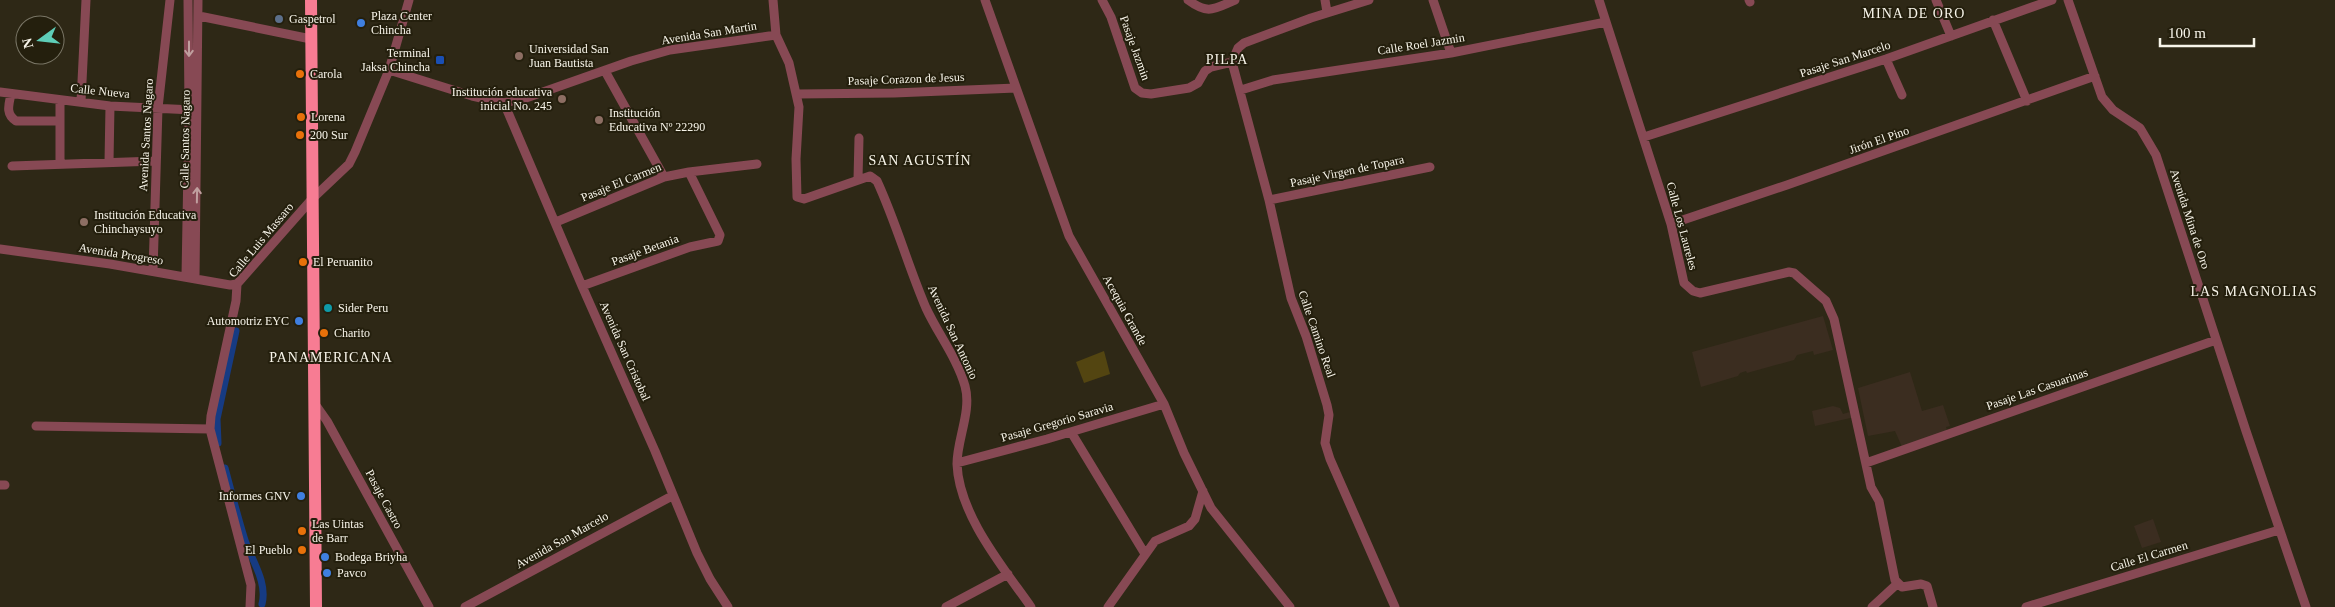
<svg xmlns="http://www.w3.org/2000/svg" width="2335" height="607" viewBox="0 0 2335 607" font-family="Georgia,serif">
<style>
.industrial{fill:#3b2d20}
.green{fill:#534511}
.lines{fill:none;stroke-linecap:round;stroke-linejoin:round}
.canal{stroke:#163b83;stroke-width:7}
.minor{stroke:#874954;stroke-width:9}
.highway{stroke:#f77c93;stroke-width:12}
.oneway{stroke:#c09f9f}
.service-dot{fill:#5c6f8a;stroke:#241f0d;stroke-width:2}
.shop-dot{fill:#3f7fe0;stroke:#241f0d;stroke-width:2}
.education-dot{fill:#8d6e63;stroke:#241f0d;stroke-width:2}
.transit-dot{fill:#1a4fb4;stroke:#241f0d;stroke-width:2}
.food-dot{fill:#e8710a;stroke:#241f0d;stroke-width:2}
.culture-dot{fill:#0f9aa8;stroke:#241f0d;stroke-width:2}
.labels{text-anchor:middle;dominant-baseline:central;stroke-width:4;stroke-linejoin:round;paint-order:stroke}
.poi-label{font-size:12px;fill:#f8f5ea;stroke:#241f0d;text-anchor:start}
.street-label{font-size:12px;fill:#f8f5ea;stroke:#241f0d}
.neighbourhood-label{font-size:14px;letter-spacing:1px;fill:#f8f5ea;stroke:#241f0d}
</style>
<rect width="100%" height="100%" fill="#2e2816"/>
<path class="industrial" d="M1823,316L1833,350L1814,355L1813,351L1797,355L1794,360L1747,373L1746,371L1740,373L1738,376L1701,387L1692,352Z
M1910,372L1922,411L1943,405L1950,426L1946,427L1948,433L1902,447L1895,431L1868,436L1858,388Z
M1833,406L1840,408L1843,414L1853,411L1855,417L1815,426L1812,411Z
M2153,519L2161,542L2142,548L2134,526Z"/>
<path class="green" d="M1104,351L1110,374L1084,383L1076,362Z"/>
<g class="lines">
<path class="canal" d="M218,443L217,419L236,331
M225,468C231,491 237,514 244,537C250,558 268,581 262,604"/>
<path class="minor" d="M773,0L776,35L789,63L799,107L796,159L797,197L804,199L870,176L877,181C896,222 908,266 926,308C938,334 957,358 965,386C972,411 957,439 957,464C959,515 1003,567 1031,607
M985,0L1069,236L1164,404L1184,453L1211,508L1290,607
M1102,0L1111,17L1135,88L1142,93L1151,94L1189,88L1198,83L1205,71L1211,67L1232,62
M1188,0C1208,15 1214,9 1235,0
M1325,0L1327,12
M1433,0L1451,53
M1599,0L1671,224L1684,283L1693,291L1700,293L1789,272L1794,273L1826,301L1834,319L1871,487L1879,501L1895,580L1902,587L1921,584L1927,586L1933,607
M1749,0L1750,2
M1936,0L1951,36
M2068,0L2102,97L2113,110L2140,128L2156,155L2246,431L2306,607
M199,16L311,39
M1993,20L2027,101
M1886,59L1902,95
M1232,62L1269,200L1291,298L1306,336L1327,405L1329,415L1325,443L1330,459L1395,607
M1232,62L1238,48L1244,43L1311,18L1369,0
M389,70L472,96L504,103L526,98L631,61L670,50L776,35
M605,71L664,177
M1241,90L1273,80L1451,53L1606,22
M0,92L110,106L193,110
M11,94C9,104 5,114 16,121H59
M797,94L894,93L1016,88
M60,100V163
M81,102L86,0
M504,103L582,286L655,451L697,553L710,579L728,607
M1644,137L1886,59L2052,0
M109,162L110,106
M12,166L156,161
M858,179L859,138
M1269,200L1430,167
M556,222L664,177L689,172L757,164
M1671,224L1787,185L2095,76
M0,249L110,264L230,285L237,284
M153,271L158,108L170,0
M186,276L189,110L188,0
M195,278L198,0
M582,286L690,247L718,241L720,235L689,172
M315,404L327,421L429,607
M36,426L210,429
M1071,432L1145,554
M957,463L1047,439L1164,404
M1866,463L2216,340
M0,485H5
M250,607L251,585L210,429L211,416L236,301L237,284L312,199L349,164L355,152L389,70L409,0
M465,607L672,496
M946,607L1008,574
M1108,607L1155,541L1189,526L1195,519L1203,491
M1872,607L1897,584
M2026,607L2279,530"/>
<path class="highway" d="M311,0L316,607"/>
</g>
<defs><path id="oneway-shaft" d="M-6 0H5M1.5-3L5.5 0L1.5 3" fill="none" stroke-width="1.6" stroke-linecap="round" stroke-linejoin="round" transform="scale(1.25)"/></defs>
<g class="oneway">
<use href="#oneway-shaft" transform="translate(189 49) rotate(90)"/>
<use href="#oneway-shaft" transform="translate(197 195) rotate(-89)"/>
</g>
<circle class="service-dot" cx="279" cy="19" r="5"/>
<g class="shop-dot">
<circle cx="361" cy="23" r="5"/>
<circle cx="299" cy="321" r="5"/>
<circle cx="301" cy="496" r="5"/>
<circle cx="325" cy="557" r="5"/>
<circle cx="327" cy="573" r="5"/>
</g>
<g class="education-dot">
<circle cx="519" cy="56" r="5"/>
<circle cx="562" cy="99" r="5"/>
<circle cx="599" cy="120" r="5"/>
<circle cx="84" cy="222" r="5"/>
</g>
<rect class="transit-dot" x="435" y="55" width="10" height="10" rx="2.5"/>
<g class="food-dot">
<circle cx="300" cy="74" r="5"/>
<circle cx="301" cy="117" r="5"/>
<circle cx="300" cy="135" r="5"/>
<circle cx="303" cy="262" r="5"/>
<circle cx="324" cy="333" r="5"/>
<circle cx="302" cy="531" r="5"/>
<circle cx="302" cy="550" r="5"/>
</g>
<circle class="culture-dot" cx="328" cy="308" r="5"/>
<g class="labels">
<g class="poi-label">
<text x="371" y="16">Plaza Center<tspan x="371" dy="14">Chincha</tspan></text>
<text x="289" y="19">Gaspetrol</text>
<text x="529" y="49">Universidad San<tspan x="529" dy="14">Juan Bautista</tspan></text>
<text x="430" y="53" text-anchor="end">Terminal<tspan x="430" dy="14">Jaksa Chincha</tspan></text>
<text x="310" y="74">Carola</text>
<text x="552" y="92" text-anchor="end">Institución educativa<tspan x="552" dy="14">inicial No. 245</tspan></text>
<text x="609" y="113">Institución<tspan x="609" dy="14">Educativa Nº 22290</tspan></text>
<text x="311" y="117">Lorena</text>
<text x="310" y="135">200 Sur</text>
<text x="94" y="215">Institución Educativa<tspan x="94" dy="14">Chinchaysuyo</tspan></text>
<text x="313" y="262">El Peruanito</text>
<text x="338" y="308">Sider Peru</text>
<text x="289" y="321" text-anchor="end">Automotriz EYC</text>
<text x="334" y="333">Charito</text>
<text x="291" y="496" text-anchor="end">Informes GNV</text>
<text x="312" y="524">Las Uintas<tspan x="312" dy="14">de Barr</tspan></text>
<text x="292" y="550" text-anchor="end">El Pueblo</text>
<text x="335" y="557">Bodega Briyha</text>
<text x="337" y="573">Pavco</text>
</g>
<g class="street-label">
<text transform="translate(709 33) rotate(-9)">Avenida San Martin</text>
<text transform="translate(1421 44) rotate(-9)">Calle Roel Jazmin</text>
<text transform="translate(1135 48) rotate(70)">Pasaje Jazmin</text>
<text transform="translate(1845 59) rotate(-18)">Pasaje San Marcelo</text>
<text transform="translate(906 79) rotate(-2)">Pasaje Corazon de Jesus</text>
<text transform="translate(100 91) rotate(6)">Calle Nueva</text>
<text transform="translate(146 135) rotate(-87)">Avenida Santos Nagaro</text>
<text transform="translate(185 139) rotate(-89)">Calle Santos Nagaro</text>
<text transform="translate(1879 140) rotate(-19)">Jirón El Pino</text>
<text transform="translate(1347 171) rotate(-12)">Pasaje Virgen de Topara</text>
<text transform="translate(621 182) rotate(-22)">Pasaje El Carmen</text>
<text transform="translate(2190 219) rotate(72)">Avenida Mina de Oro</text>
<text transform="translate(1682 226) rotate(75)">Calle Los Laureles</text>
<text transform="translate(261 240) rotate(-50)">Calle Luis Massaro</text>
<text transform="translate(645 250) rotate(-20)">Pasaje Betania</text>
<text transform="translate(121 254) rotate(9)">Avenida Progreso</text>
<text transform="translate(1125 310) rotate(61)">Acequia Grande</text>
<text transform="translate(953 332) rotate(65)">Avenida San Antonio</text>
<text transform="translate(1317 334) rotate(71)">Calle Camino Real</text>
<text transform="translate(625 351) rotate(66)">Avenida San Cristobal</text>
<text transform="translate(2037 389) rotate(-19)">Pasaje Las Casuarinas</text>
<text transform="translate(1057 422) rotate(-16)">Pasaje Gregorio Saravia</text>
<text transform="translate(384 499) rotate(62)">Pasaje Castro</text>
<text transform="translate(562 540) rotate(-29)">Avenida San Marcelo</text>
<text transform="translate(2149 556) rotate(-17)">Calle El Carmen</text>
</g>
<g class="neighbourhood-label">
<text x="1914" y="13">MINA DE ORO</text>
<text x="1227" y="59">PILPA</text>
<text x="920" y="160">SAN AGUSTÍN</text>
<text x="2254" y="291">LAS MAGNOLIAS</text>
<text x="331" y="357">PANAMERICANA</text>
</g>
</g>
<g transform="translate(40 40) rotate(255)"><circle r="24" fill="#241f0d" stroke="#797565"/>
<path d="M0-4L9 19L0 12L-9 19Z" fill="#5eceb8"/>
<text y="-8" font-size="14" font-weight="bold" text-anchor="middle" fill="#f8f5ea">N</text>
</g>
<path d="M2160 38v8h94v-8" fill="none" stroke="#f8f5ea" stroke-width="2.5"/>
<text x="2168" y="38" font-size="15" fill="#f8f5ea" stroke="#241f0d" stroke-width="4" paint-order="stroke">100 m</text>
</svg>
